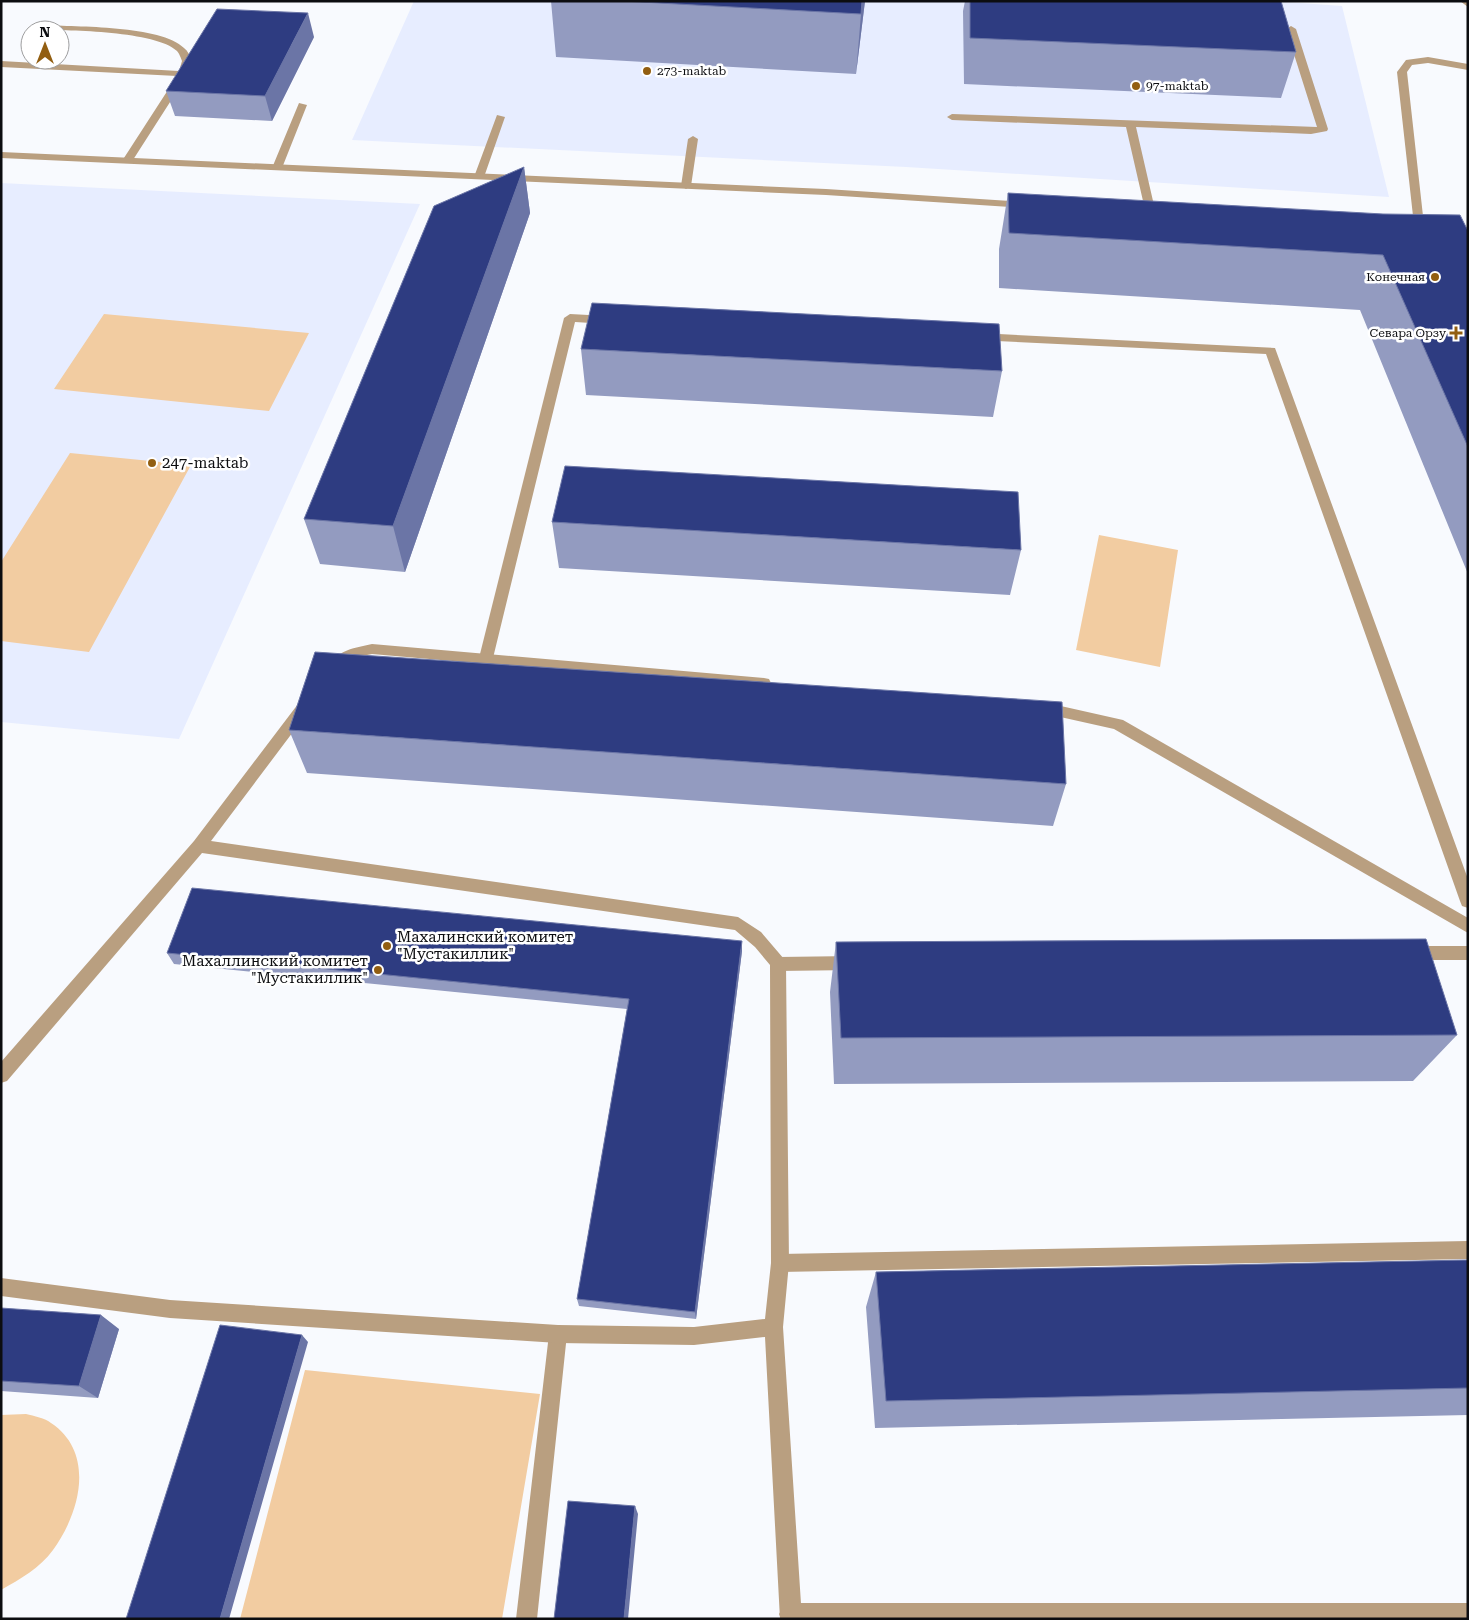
<svg xmlns="http://www.w3.org/2000/svg" width="1469" height="1620" viewBox="0 0 1469 1620" font-family="'Roboto Serif',serif">
<style>
.built{fill:#e7edff}
.green{fill:#f2cca1}
.lines{fill:none;stroke-linecap:round;stroke-linejoin:round}
.lane{fill:#b99f80;fill-rule:evenodd}
.street{fill:#b99f80;fill-rule:evenodd}
.wall{fill:#939bc0}
.shaded-wall{fill:#6b75a6}
.building{fill:#2e3c81;stroke:#6b75a6}
.poi-dot{fill:#925e11;stroke:#fff;stroke-width:2}
.labels{text-anchor:middle;dominant-baseline:central;stroke-width:5;stroke-linejoin:round;paint-order:stroke}
.far-poi-label{font-size:12px;fill:#0c0d10;stroke:#fff;text-anchor:start}
.poi-label{font-size:15px;fill:#0c0d10;stroke:#fff;text-anchor:start}
</style>
<rect width="100%" height="100%" fill="#f8fafe"/>
<path class="built" d="M414,1H1273L1342,6L1389,197L906,167L352,140Z
M1,183L420,204L179,739L1,722Z"/>
<path class="green" d="M104,314L309,333L269,411L54,389Z
M70,453L191,465L89,652L1,641V562Z
M1099,535L1178,550L1160,667L1076,650Z
M305,1370L540,1394L502,1619H240Z
M26,1414C34,1416 45,1418 51,1423C96,1453 80,1513 53,1550C40,1568 20,1579 1,1590V1415Z"/>
<g class="lines">
<path class="lane" d="M44,25C76,27 161,25 184,48C188,51 190,56 192,61L188,74L131,163L122,161L177,76L1,67V61L179,71L182,61C181,58 179,53 177,51C156,31 69,30 41,30L39,28Z
M1291,26L1296,29L1328,129L1327,131L1311,134L1136,127L1156,214L1155,216H1147L1146,214L1126,127L952,120L947,117L952,114L1317,127L1286,29Z
M1428,57L1468,64V70L1428,63L1412,65L1407,72L1425,234L1420,237L1415,234L1397,72L1406,60Z
M299,103L307,105L282,168L273,170L272,168Z
M497,115L505,117L484,177L483,179H475L474,177Z
M693,136L698,139L691,186L686,189L681,186L688,139Z
M570,314L607,316L613,320L607,324L575,322L493,658L486,663L479,658L564,318Z
M979,333L1275,348L1468,879V908L1462,906L1460,901L1266,354L975,340V334Z
M1412,946H1468V960H1412L1406,958L1404,953L1406,948Z
M854,956L860,958L862,963L860,968L854,970L778,971L772,969L770,964L772,959L778,957Z
M1468,1241V1259L780,1272L773,1270L771,1263L773,1256L780,1254Z
M558,1325L565,1327L567,1334L537,1619H516L549,1334L551,1327Z
M790,1603H1468V1619H781L779,1614L783,1607Z"/>
<path class="street" d="M1460,1H1468V7Z
M1,152L826,189L1026,202L1031,205L1026,208L826,195L1,158Z
M372,644L764,678L769,679L771,683L769,687L764,688L372,654L352,658L339,672H329L327,668C337,650 354,648 372,644Z
M303,702L308,704L310,708L308,712L211,841L738,917L761,932L784,959L786,964L789,1263L783,1327L802,1619H780L765,1337L694,1345L558,1343L170,1318L1,1296V1278L170,1300L558,1325L694,1327L765,1319L771,1263L770,965L755,947L735,930L202,853L7,1081L1,1083V1062L194,841L298,704Z
M1043,702L1123,720L1468,918V933L1114,729L1038,712L1036,708L1038,704Z"/>
</g>
<path class="wall" d="M551,1H865L856,74L556,57Z
M965,1H1281L1296,52L1281,98L964,84L963,11Z
M314,37L272,121L175,116L166,91Z
M524,167L530,213L405,572L320,564L304,519Z
M1008,193L1468,231V574L1360,310L999,288V249Z
M581,349L1002,371L993,417L586,395Z
M552,522L1021,550L1010,595L559,568Z
M289,730L1066,784L1053,826L307,773Z
M836,942L1457,1035L1413,1081L834,1084L830,992Z
M742,951L696,1319L579,1306L577,1299L627,1009L174,964L167,953Z
M1468,1260V1415L875,1428L866,1307L876,1272Z
M1,1308L119,1329L98,1398L1,1391Z"/>
<path class="shaded-wall" d="M862,1H865L856,74L861,14Z
M308,13L314,37L272,121L265,96Z
M524,167L530,213L405,572L393,526Z
M742,941V951L696,1319L695,1312Z
M101,1315L119,1329L98,1398L79,1386Z
M302,1335L308,1342L229,1619H220Z
M635,1506L638,1514L628,1619H624Z"/>
<path class="building" d="M622,1H862L861,14Z
M970,1H1281L1296,52L970,38Z
M217,9L308,13L265,96L166,91Z
M524,167L393,526L304,519L372,355L434,206Z
M1008,193L1383,214L1460,215L1468,231V447L1383,255L1009,233Z
M592,303L999,324L1002,371L581,349Z
M565,466L1018,492L1021,550L552,522Z
M315,652L1062,702L1066,784L289,730Z
M192,888L742,941L695,1312L577,1299L629,999L167,953Z
M1426,939L1457,1035L841,1038L836,942Z
M1468,1260V1388L886,1401L876,1272Z
M1,1308L101,1315L79,1386L1,1381Z
M220,1325L302,1335L220,1619H126Z
M568,1501L635,1506L624,1619H554Z"/>
<g class="poi-dot">
<circle cx="647" cy="71" r="5"/>
<circle cx="1136" cy="86" r="5"/>
<circle cx="1435" cy="277" r="5"/>
<path d="M1453.5 325.5h5v5h5v5h-5v5h-5v-5h-5v-5h5z"/>
<circle cx="152" cy="463" r="5"/>
<circle cx="387" cy="946" r="5"/>
<circle cx="378" cy="970" r="5"/>
</g>
<g class="labels">
<g class="far-poi-label">
<text x="657" y="71">273-maktab</text>
<text x="1146" y="86">97-maktab</text>
<text x="1425" y="277" text-anchor="end">Конечная</text>
<text x="1446" y="333" text-anchor="end">Севара Орзу</text>
</g>
<g class="poi-label">
<text x="162" y="463">247-maktab</text>
<text x="397" y="937">Махалинский комитет<tspan x="397" dy="17">"Мустакиллик"</tspan></text>
<text x="368" y="961" text-anchor="end">Махаллинский комитет<tspan x="368" dy="17">"Мустакиллик"</tspan></text>
</g>
</g>
<rect width="1469" height="1620" fill="none" stroke="#0c0d10" stroke-width="5"/>
<g transform="translate(45 45)"><circle r="24" fill="#ffffff" stroke="#9e9e9f"/>
<path d="M0-4L9 19L0 12L-9 19Z" fill="#925e11"/>
<text y="-8" font-size="14" font-weight="bold" text-anchor="middle" fill="#0c0d10">N</text>
</g>
</svg>
